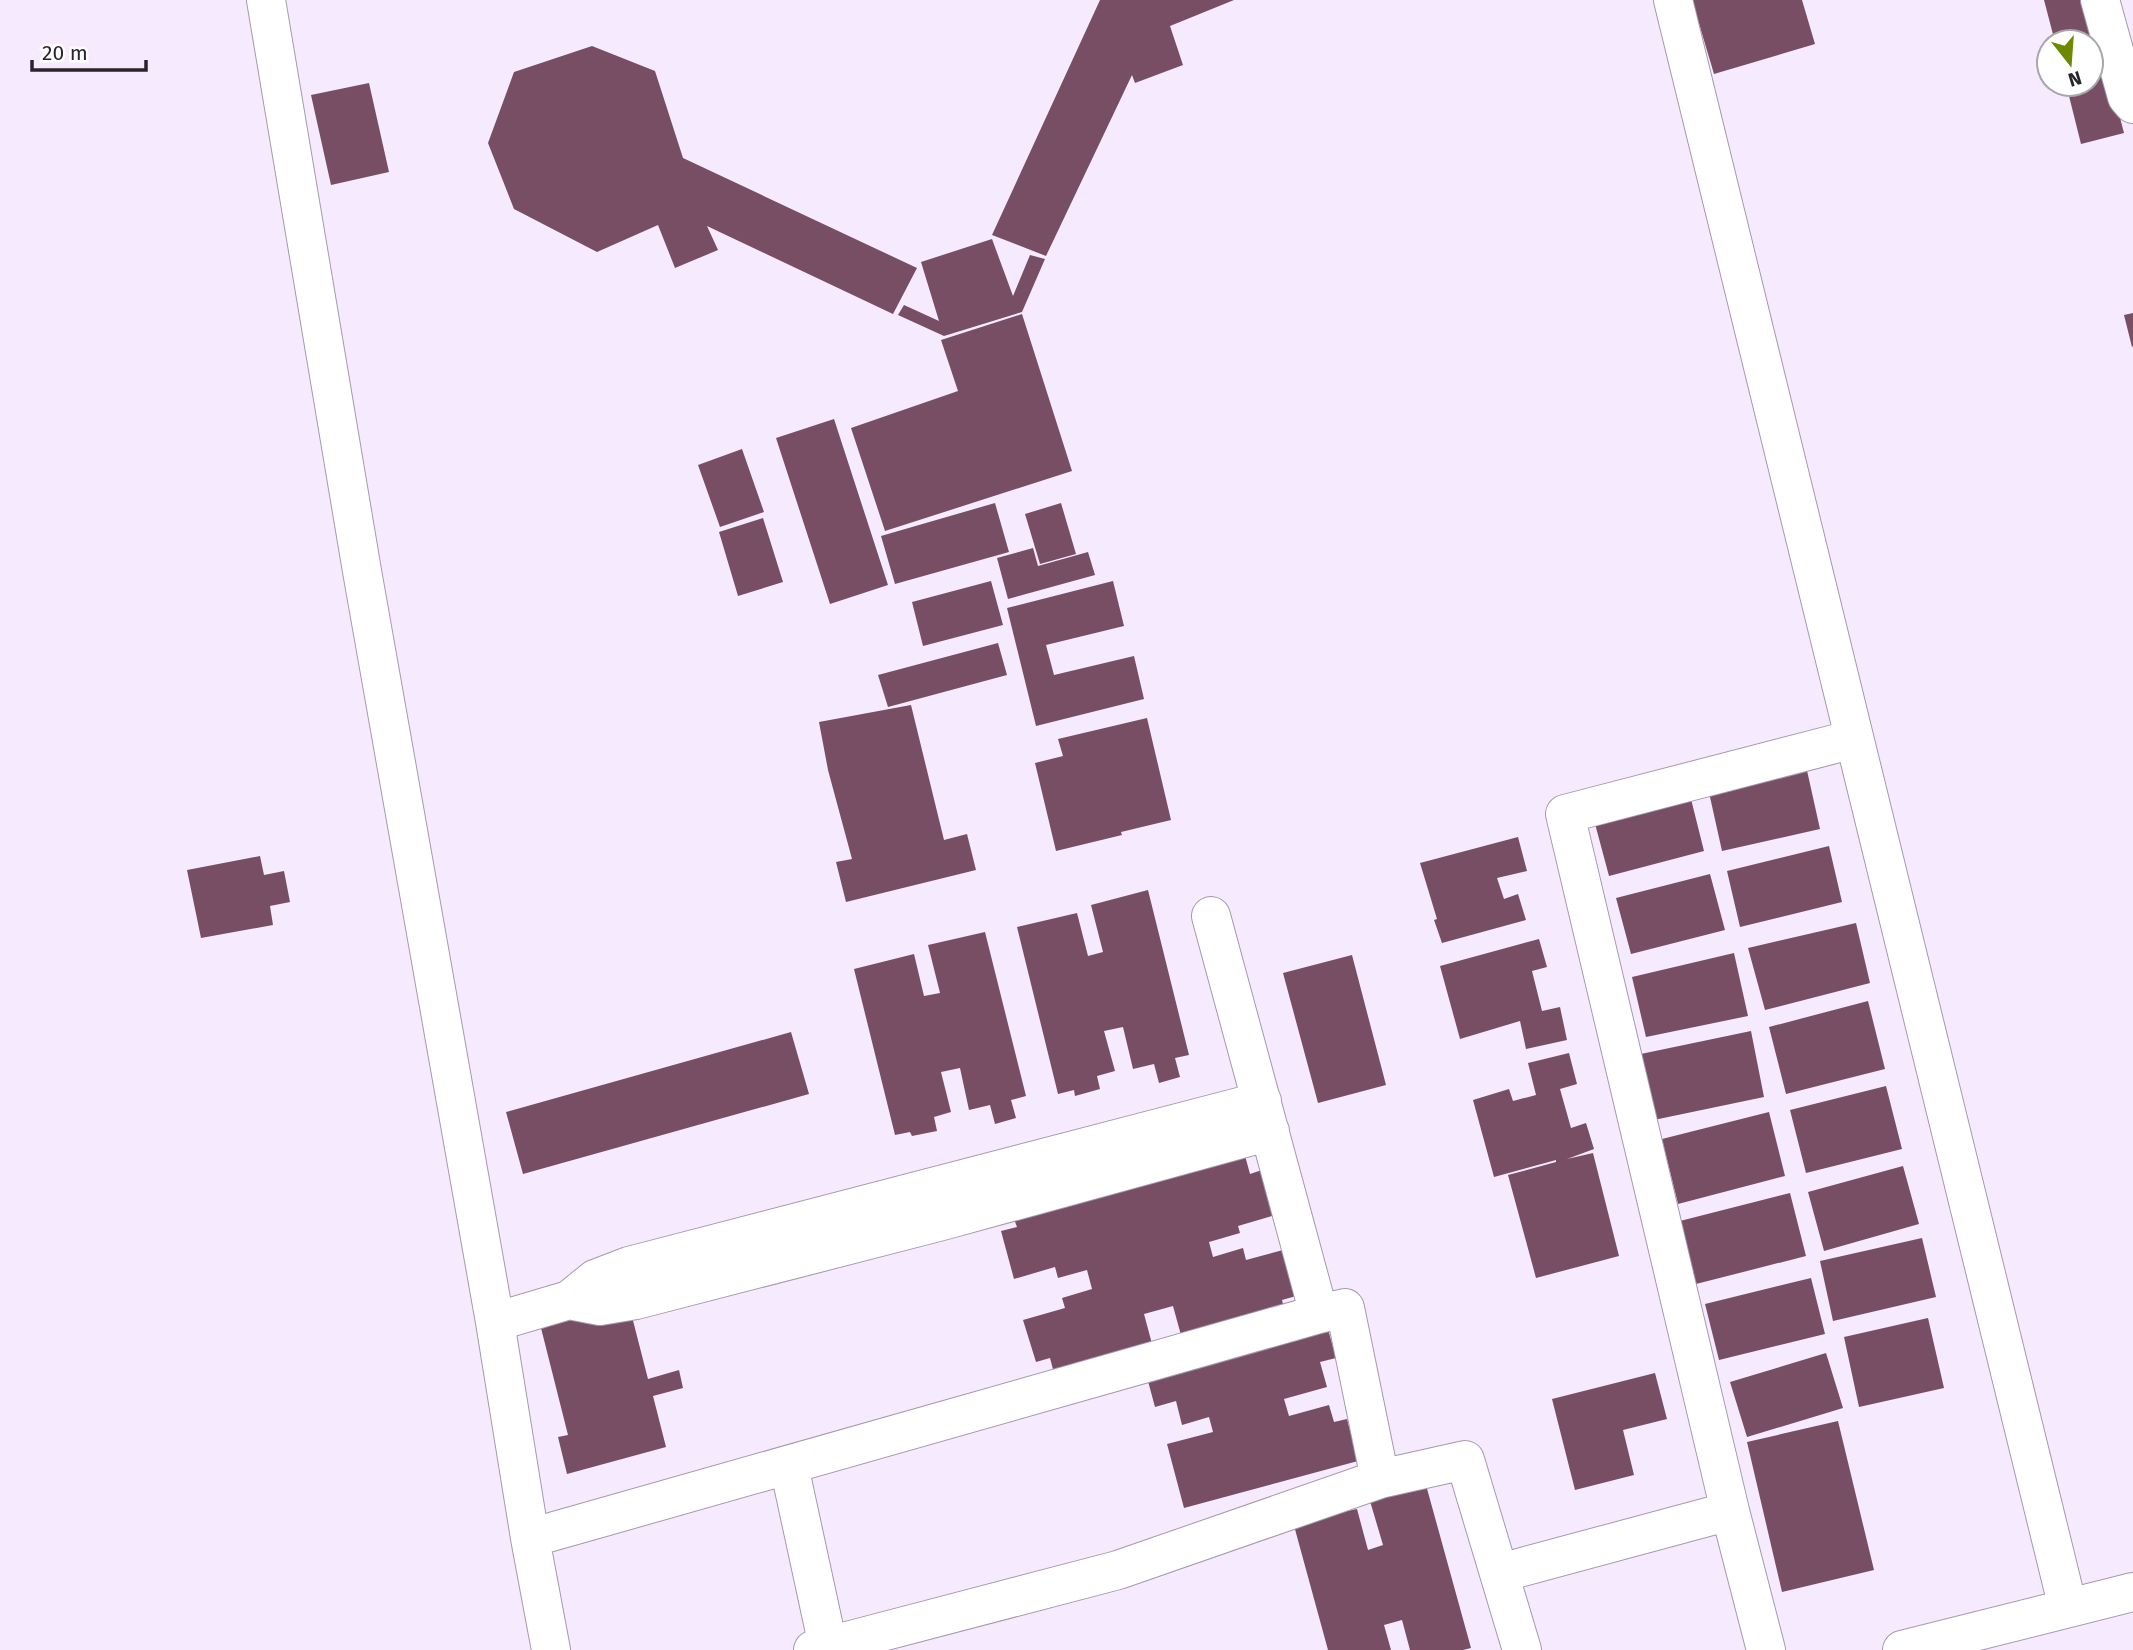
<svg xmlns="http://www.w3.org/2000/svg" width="2133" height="1650" viewBox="0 0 2133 1650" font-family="'Fira Sans',sans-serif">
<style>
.building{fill:#784e65}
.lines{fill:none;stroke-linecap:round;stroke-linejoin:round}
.minor-casing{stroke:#a599ad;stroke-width:40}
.minor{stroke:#fff;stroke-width:38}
</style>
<rect width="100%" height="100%" fill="#f6eaff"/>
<path class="building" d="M1100,0H1234L1170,26L1183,65L1135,83L1132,75L1046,256L992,235Z
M1692,0H1802L1815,44L1714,74Z
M2044,0H2089L2124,133L2081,144L2066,84H2091V42H2055Z
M592,46L655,71L683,158L917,268L893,314L707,226L718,250L675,268L658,225L597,252L514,209L488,143L514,72Z
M369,83L389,172L331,185L311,95Z
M992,239L1013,296L1030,255L1045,259L1022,312L944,336L898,315L904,305L939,321L921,262Z
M2133,313V346L2132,347L2124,315Z
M1022,314L1072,471L885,531L851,428L958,391L941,340Z
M834,419L888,585L830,604L776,438Z
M742,449L764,512L720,527L698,465Z
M995,503L1009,552L895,584L881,536Z
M1061,503L1076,554L1040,564L1025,514Z
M763,518L783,582L738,596L719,532Z
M1033,548L1038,566L1088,552L1095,575L1008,599L997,558Z
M991,581L1003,625L923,646L912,602Z
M1113,581L1124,626L1046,645L1054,675L1134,656L1144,699L1036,726L1007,608Z
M998,643L1007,675L888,707L878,675Z
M911,705L944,840L967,834L976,870L846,902L836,862L852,859L828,770L819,722Z
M1147,718L1171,820L1121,832L1122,835L1056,851L1035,763L1063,756L1058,739Z
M1806,766L1820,829L1722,851L1708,788Z
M1690,795L1704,851L1609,876L1594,820Z
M1518,837L1527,871L1497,878L1504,899L1518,894L1526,920L1442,943L1434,920L1437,919L1420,863Z
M1829,846L1842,902L1740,927L1727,871Z
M260,856L264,875L284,871L290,902L270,906L273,925L201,938L187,870Z
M1710,874L1725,930L1631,954L1616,898Z
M1148,890L1189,1055L1175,1058L1180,1077L1159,1083L1154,1064L1133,1069L1123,1027L1104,1031L1115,1071L1097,1076L1100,1089L1075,1096L1074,1090L1058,1094L1017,927L1077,913L1088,956L1103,952L1091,905Z
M1856,923L1870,983L1765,1010L1748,948Z
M985,932L1026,1096L1011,1100L1016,1118L995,1124L990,1105L969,1110L960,1068L941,1072L951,1112L934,1117L937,1131L912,1136L910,1132L895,1135L854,969L914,954L924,996L940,993L928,945Z
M1539,939L1547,967L1532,971L1542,1011L1560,1007L1567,1040L1526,1049L1520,1021L1460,1039L1440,966Z
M1734,953L1748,1016L1646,1037L1632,977Z
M1352,955L1386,1085L1318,1103L1283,973Z
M1868,1001L1885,1069L1786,1094L1769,1027Z
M1751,1031L1764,1097L1649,1121L1636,1055Z
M791,1032L809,1094L523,1174L506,1112Z
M1569,1053L1577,1084L1560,1089L1571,1128L1586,1123L1594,1149L1567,1159L1593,1153L1619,1256L1536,1278L1508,1175L1556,1162V1160L1494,1177L1473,1100L1509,1089L1513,1101L1536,1095L1528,1063Z
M1886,1086L1902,1149L1806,1173L1790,1110Z
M1769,1112L1785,1176L1678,1204L1662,1139Z
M1244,1152L1250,1174L1262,1170L1275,1215L1238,1226L1240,1233L1209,1242L1213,1257L1243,1248L1246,1260L1283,1250L1296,1296L1282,1300L1288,1322L1184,1346L1173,1306L1144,1314L1155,1355L1056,1381L1050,1358L1036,1362L1023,1320L1065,1308L1062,1298L1092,1289L1087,1270L1058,1278L1055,1267L1014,1279L1001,1231L1017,1227L1014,1219Z
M1903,1166L1919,1224L1824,1251L1808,1192Z
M1790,1193L1806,1256L1696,1284L1680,1221Z
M1922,1238L1936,1297L1833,1321L1820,1261Z
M1811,1278L1825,1334L1719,1360L1705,1304Z
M629,1305L648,1379L679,1370L683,1388L653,1396L666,1447L567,1474L558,1437L568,1435L541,1328Z
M1928,1318L1944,1388L1859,1407L1844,1337Z
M1326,1322L1336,1358L1320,1362L1327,1387L1284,1399L1289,1416L1329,1405L1334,1422L1347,1419L1358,1461L1184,1508L1167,1444L1213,1432L1209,1417L1182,1425L1176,1401L1155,1407L1145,1370Z
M1826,1353L1843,1408L1747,1437L1730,1382Z
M1655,1373L1667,1419L1623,1430L1634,1475L1575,1490L1552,1399Z
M1838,1421L1874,1570L1782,1592L1747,1442Z
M1426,1485L1471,1648L1463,1650H1410L1402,1620L1384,1625L1391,1650H1328L1293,1522L1357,1509L1368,1550L1383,1545L1370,1501Z"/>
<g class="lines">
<defs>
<path id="minor" d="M266,0L362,571L495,1322L530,1538L551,1650
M1673,0L2068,1608
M2100,0L2127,97L2133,104
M1211,916L1319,1314L1345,1308L1380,1479L1465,1460L1522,1650
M569,1300L600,1306L636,1300L942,1221L1270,1131
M495,1322L569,1300L595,1279L629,1266L1262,1101
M789,1466L828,1646
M1730,1511L1565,814L1854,739
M530,1538L1319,1314
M1500,1573L1730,1511L1766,1650
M813,1650L1118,1570L1380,1479
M1902,1650L2133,1592"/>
</defs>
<use href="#minor" class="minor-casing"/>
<use href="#minor" class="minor"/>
</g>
<g transform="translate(2070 63) rotate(163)"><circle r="33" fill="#ffffff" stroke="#a9a7ab" stroke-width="2"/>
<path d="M0-5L12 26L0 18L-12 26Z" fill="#6d8900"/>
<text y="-10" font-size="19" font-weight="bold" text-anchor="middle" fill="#29242c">N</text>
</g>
<path d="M32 60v10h114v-10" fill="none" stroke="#29242c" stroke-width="3.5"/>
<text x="42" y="60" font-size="21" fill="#29242c" stroke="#ffffff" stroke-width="5" paint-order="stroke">20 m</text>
</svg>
